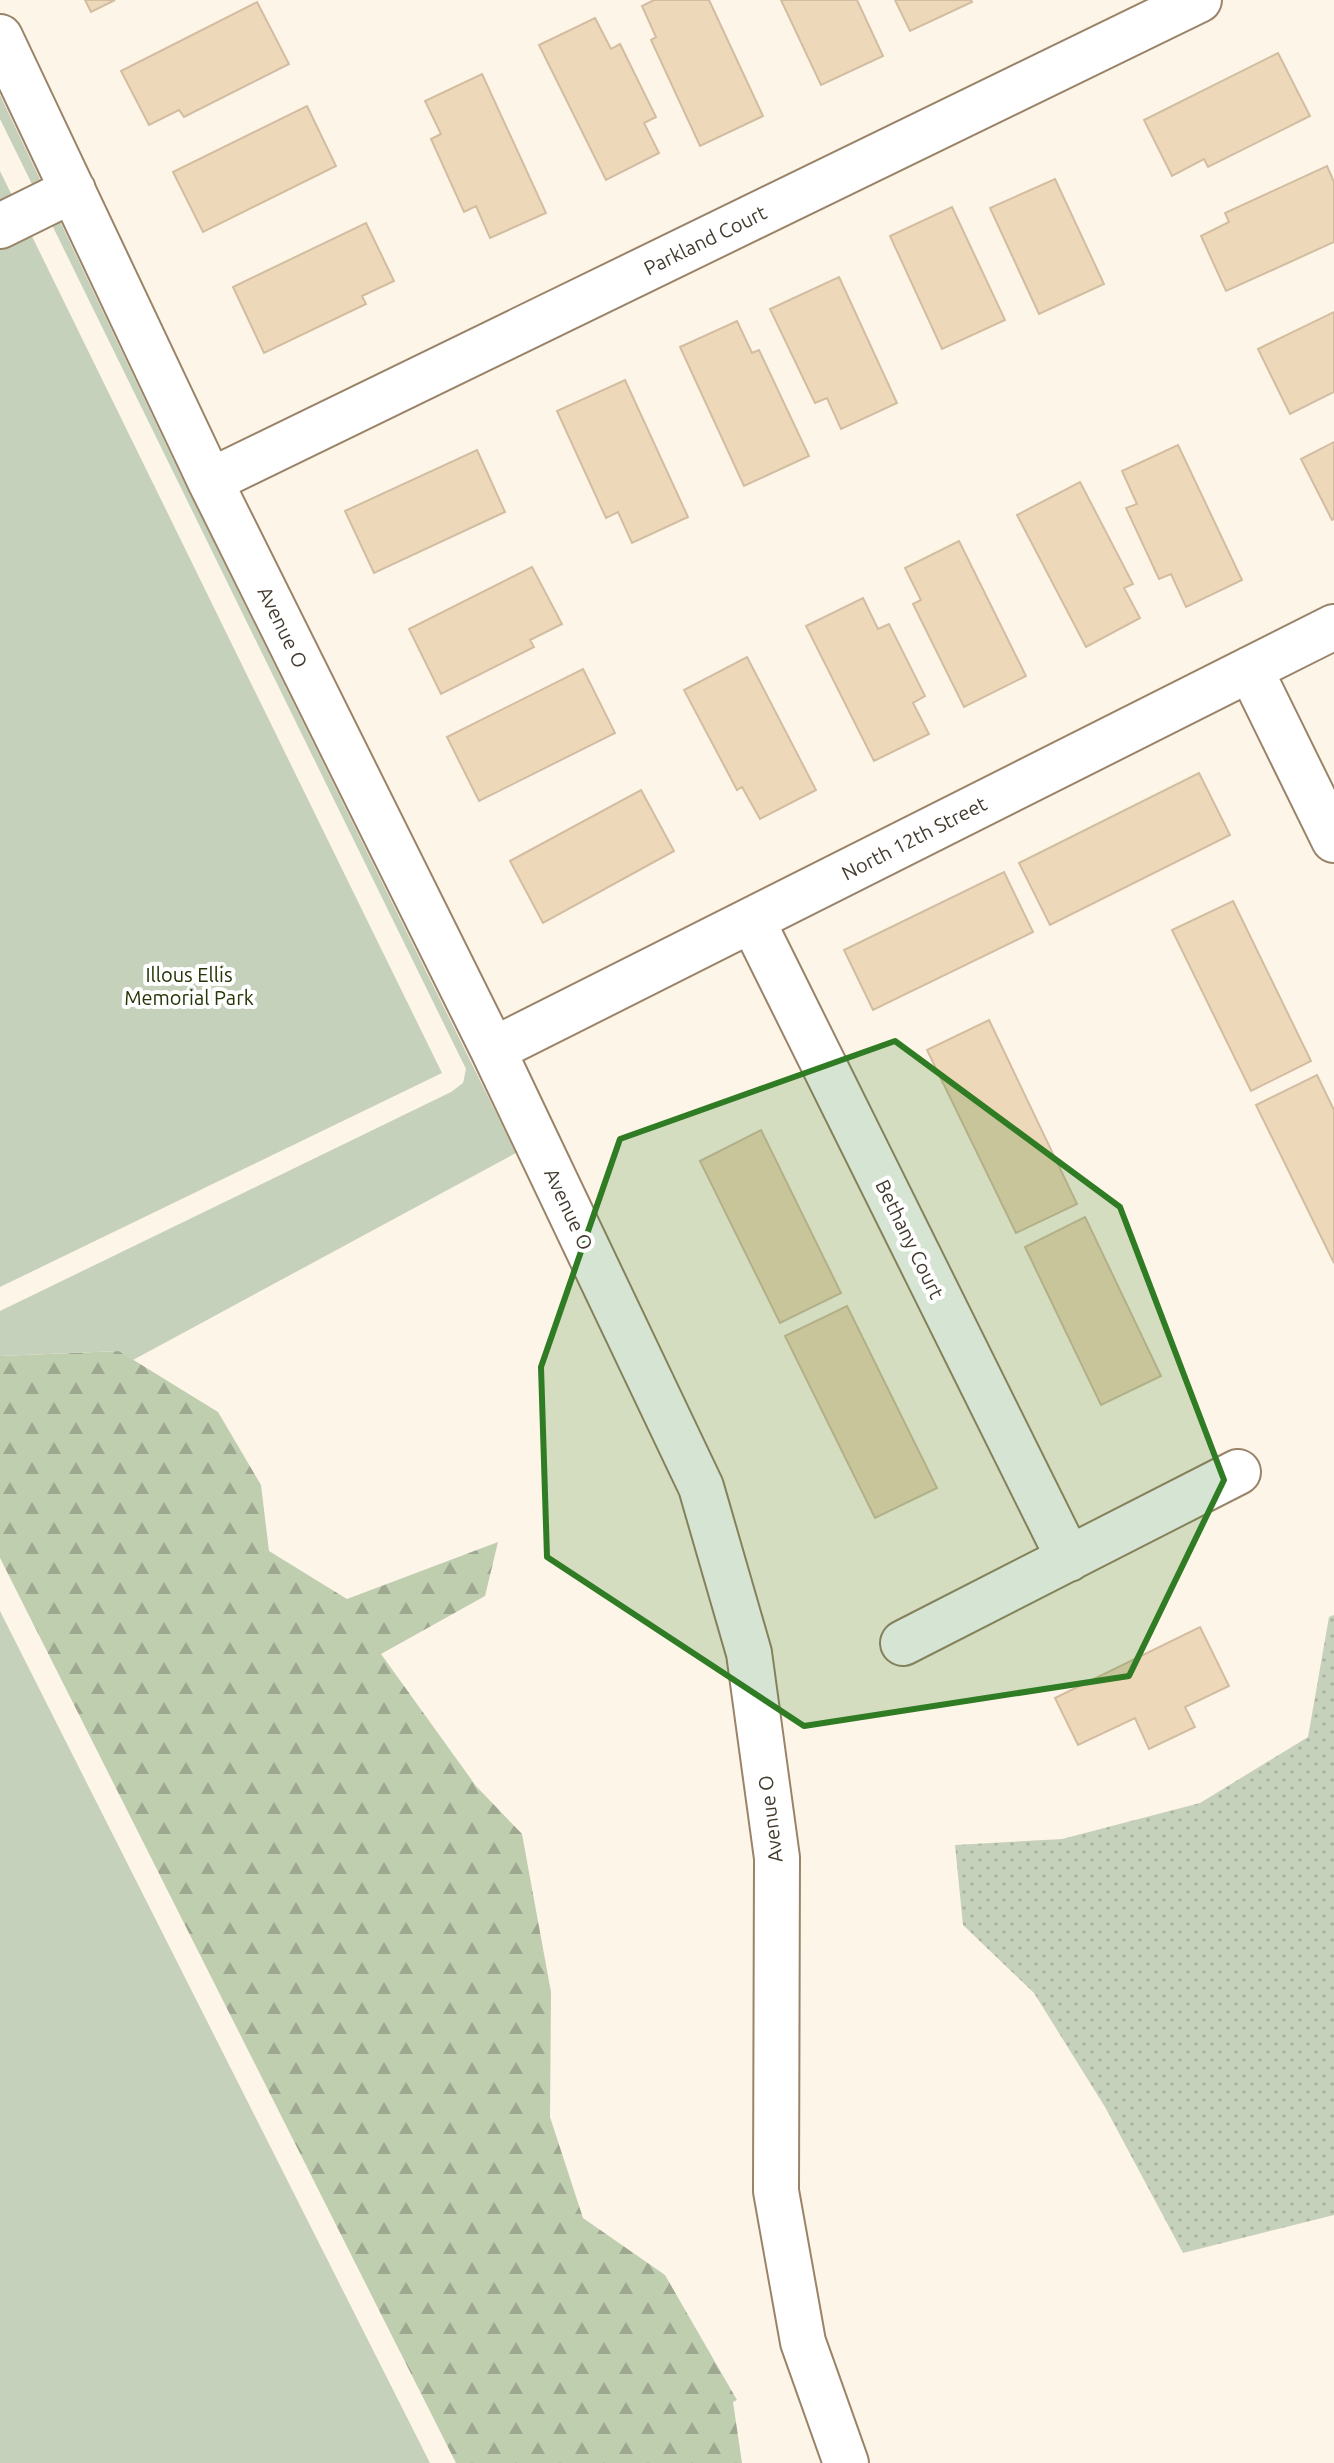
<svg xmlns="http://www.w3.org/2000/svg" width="1334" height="2463" viewBox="0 0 1334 2463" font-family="Ubuntu,sans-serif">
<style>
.grass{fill:url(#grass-dots)}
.forest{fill:url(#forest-firs)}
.green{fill:#c6d1bb}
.building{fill:#eed8ba;stroke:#d2bda0;stroke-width:2}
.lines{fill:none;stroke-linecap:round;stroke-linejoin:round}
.minor-casing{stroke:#998469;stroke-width:48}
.minor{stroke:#fff;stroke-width:44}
.marked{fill:#307c24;fill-opacity:0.2;stroke:#307c24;stroke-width:6;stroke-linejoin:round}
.labels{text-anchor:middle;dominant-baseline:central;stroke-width:8;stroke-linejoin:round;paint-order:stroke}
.street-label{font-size:20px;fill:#433b2f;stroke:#fff}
.park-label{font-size:20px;fill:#243506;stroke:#fff}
</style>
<defs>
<pattern id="grass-dots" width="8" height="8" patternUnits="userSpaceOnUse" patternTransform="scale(2)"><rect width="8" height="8" fill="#c6d1bb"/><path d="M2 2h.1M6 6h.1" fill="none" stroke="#abb4a1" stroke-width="1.8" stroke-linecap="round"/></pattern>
<pattern id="forest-firs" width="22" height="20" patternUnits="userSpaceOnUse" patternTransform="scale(2)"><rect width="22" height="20" fill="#c0ceb0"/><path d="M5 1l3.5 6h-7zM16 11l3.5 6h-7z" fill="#9ea890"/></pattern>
</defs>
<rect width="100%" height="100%" fill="#fef5e9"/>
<path class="grass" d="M1334,1615V2215L1183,2253L1105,2107L1034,1993L963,1925L955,1845L1062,1839L1200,1803L1308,1737L1329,1617Z"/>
<path class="forest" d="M119,1351L218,1412L261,1485L269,1551L347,1599L498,1542L485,1596L381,1654L476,1786L522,1834L551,1992L550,2117L583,2218L665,2275L737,2400L733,2402L742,2463H456L0,1558V1356Z"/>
<path class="green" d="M0,95L179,472L516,1153L133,1360L119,1351L0,1356V1311L451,1092L463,1083L466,1069L0,119Z
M0,171L442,1073L0,1287Z
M0,1611L430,2463H0Z"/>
<path class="building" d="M85,0H115L91,12Z
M654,0H709L763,116L700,146L651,40L656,37L642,6Z
M781,0H857L883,56L821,85Z
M895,0H971L972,2L910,31Z
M257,2L289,64L184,117L179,110L149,125L121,71Z
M595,18L611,49L620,44L656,117L644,123L659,153L606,180L539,45Z
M1278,53L1310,116L1208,167L1204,159L1172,176L1144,120Z
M482,74L546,213L490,238L476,206L464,212L431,139L441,134L425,101Z
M307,106L336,166L203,232L173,172Z
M1327,166L1334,182V242L1226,291L1201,236L1229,222L1225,213Z
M1055,179L1104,284L1039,314L990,208Z
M952,207L1005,320L942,349L890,236Z
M366,223L394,281L362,296L366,304L264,353L233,287Z
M839,277L897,403L841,429L827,398L815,403L770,309Z
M1334,312V392L1290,414L1258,349Z
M737,321L752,353L759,350L809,456L744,486L680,347Z
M625,380L688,517L632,543L618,512L606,518L557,411Z
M1334,442V519L1332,520L1301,459Z
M1178,445L1242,580L1186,607L1171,574L1159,579L1126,508L1137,504L1122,471Z
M477,450L505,512L374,573L345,511Z
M1080,482L1133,584L1124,588L1140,618L1086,647L1017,515Z
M959,541L1026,676L964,707L913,604L921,600L905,568Z
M532,567L562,624L530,640L534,647L441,694L409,629Z
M863,598L878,629L889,624L925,696L913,703L929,734L874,761L806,626Z
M747,657L816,790L760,819L742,787L737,790L684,690Z
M583,669L615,733L479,801L447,737Z
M1199,773L1230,835L1050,925L1019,863Z
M641,790L674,851L543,923L510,861Z
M1004,872L1033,932L873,1010L844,950Z
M1233,901L1311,1061L1251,1091L1172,930Z
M989,1020L1077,1204L1016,1233L927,1050Z
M1317,1075L1334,1110V1263L1256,1105Z
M761,1130L841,1293L780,1323L700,1161Z
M1085,1217L1161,1376L1101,1405L1025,1247Z
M847,1306L937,1488L875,1518L785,1336Z
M1200,1627L1229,1686L1185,1707L1195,1727L1149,1749L1135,1718L1078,1745L1055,1698Z"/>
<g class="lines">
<defs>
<path id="minor" d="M0,37L210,481L493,1050L701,1487L749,1653L777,1858L776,2191L803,2342L846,2463
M0,226L73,190
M210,481L1199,0
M1250,669L1334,840
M752,920L1069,1559
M493,1050L1334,627
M903,1643L1238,1472"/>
</defs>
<use href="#minor" class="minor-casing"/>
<use href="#minor" class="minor"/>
</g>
<path class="marked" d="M895,1041L1120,1207L1224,1480L1129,1676L804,1726L547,1557L541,1367L620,1139Z"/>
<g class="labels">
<g class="street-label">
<text transform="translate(705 240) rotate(-26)">Parkland Court</text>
<text transform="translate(283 627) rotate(64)">Avenue O</text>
<text transform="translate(914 838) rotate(-27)">North 12th Street</text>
<text transform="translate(569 1209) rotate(65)">Avenue O</text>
<text transform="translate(910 1239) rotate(64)">Bethany Court</text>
<text transform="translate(770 1819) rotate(-97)">Avenue O</text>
</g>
<g class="park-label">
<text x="189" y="974">Illous Ellis<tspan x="189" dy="23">Memorial Park</tspan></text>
</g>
</g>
</svg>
